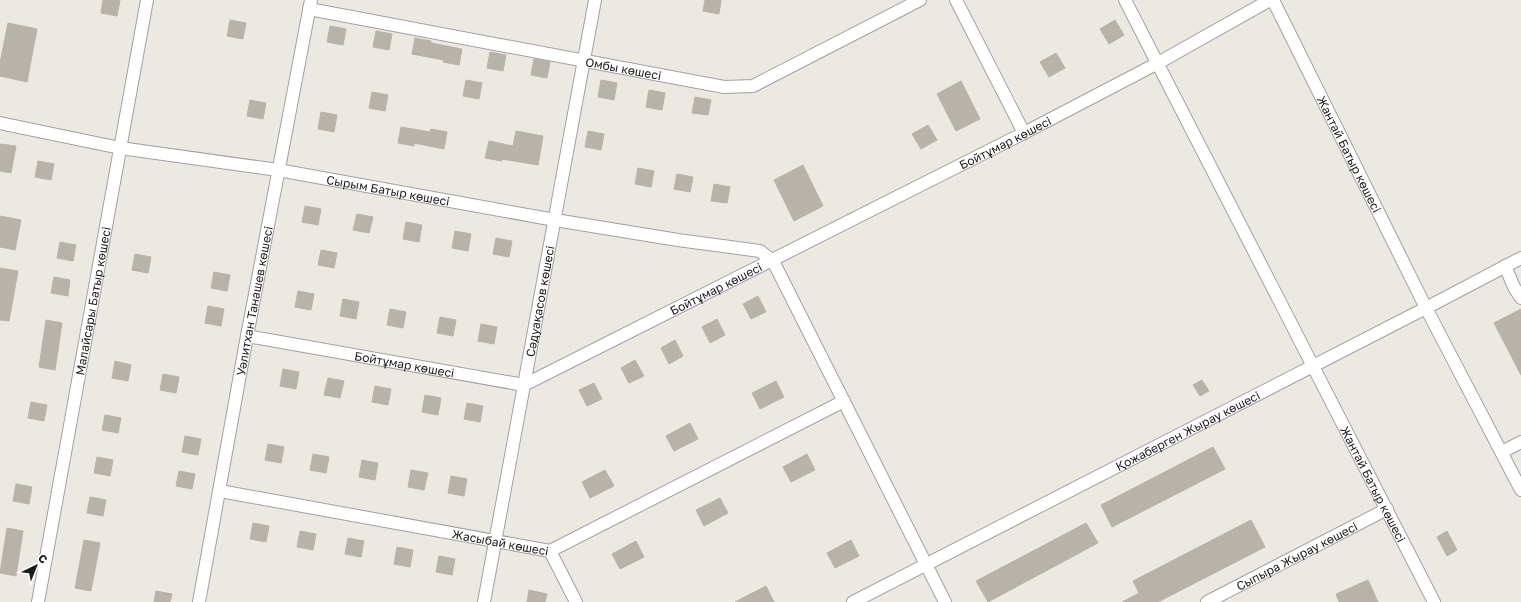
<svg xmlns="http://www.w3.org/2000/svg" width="1521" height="602" viewBox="0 0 1521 602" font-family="'Golos Text',sans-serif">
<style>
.building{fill:#b7b2aa;stroke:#bcb2a4}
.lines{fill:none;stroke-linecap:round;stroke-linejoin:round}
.minor-casing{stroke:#a1a1a1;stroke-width:14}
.minor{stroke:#fff;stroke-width:12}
.labels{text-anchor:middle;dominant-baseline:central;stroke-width:3;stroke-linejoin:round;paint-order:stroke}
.street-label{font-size:12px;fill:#1a1a1a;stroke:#fff}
</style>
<rect width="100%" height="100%" fill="#ebe9e1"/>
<path class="building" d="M103,0H120L117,16L101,13Z
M705,0H721L719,14L703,11Z
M230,20L246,23L243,39L227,36Z
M1115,20L1124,35L1109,44L1100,29Z
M8,23L37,29L27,82L0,76V63Z
M330,26L346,29L343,45L327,42Z
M376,31L392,34L389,50L373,47Z
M415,38L431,41V43L462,49L459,65L443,62L444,60L412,54Z
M490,52L506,55L503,71L487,68Z
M1056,53L1065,68L1049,77L1040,62Z
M534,59L550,62L547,78L531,75Z
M466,80L482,83L479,99L463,96Z
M601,80L617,83L614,100L598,97Z
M961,81L980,119L956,131L937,94Z
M649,90L665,93L662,110L646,107Z
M372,92L388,95L385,111L369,108Z
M695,97L711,100L708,115L692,113Z
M250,100L266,103L263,119L247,116Z
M321,112L337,115L334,132L318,129Z
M928,125L937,140L921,149L912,134Z
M401,127L430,132L431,129L447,132L444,149L414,143V146L398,143Z
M516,131L543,136L538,165L502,159V161L485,158L489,141L513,146Z
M588,131L604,134L601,150L585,147Z
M0,144L16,146L11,173L0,171Z
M38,161L54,164L51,180L35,177Z
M803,165L823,206L794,221L774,180Z
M638,168L654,171L651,187L635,184Z
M677,174L693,177L690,192L674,189Z
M714,184L730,187L727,203L711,201Z
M305,206L321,209L318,225L302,222Z
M357,214L373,217L369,233L353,230Z
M0,216L21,220L15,250L0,247Z
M406,222L422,225L419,242L403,239Z
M455,231L471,234L468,251L452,248Z
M496,238L512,241L509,257L493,254Z
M60,242L76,245L73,261L57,258Z
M321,250L337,253L334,268L318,265Z
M135,254L151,257L148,273L132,270Z
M0,268L18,271L9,321L0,320Z
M214,272L230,275L227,291L211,288Z
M54,277L70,280L68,296L51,293Z
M298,291L314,294L311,310L295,307Z
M758,296L766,312L751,319L743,304Z
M343,299L359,302L356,319L340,316Z
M208,306L224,309L221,326L205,323Z
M390,309L406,312L403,328L387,325Z
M1521,309V375L1494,323Z
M440,317L456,320L453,336L437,333Z
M717,319L725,335L710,343L702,327Z
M46,320L62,323L55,370L39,367Z
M481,324L497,327L494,344L478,341Z
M675,340L683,356L669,364L661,348Z
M635,360L644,376L629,383L621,368Z
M115,361L131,365L128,381L112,378Z
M283,369L299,372L296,389L280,386Z
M163,374L179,377L176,393L160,390Z
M328,378L344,381L340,398L324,395Z
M1202,380L1209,391L1200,396L1193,385Z
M776,381L784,397L760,409L752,393Z
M594,383L602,399L587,406L579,390Z
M375,386L391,389L388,405L372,402Z
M425,395L441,398L438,415L422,412Z
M31,402L47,405L44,421L28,418Z
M467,403L483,406L480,422L464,419Z
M105,415L121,418L118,433L102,430Z
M690,423L698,439L674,451L666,436Z
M185,436L201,439L198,455L182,452Z
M268,444L284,447L281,463L265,460Z
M1213,447L1225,469L1112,527L1101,505Z
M313,454L329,457L326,473L310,470Z
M807,454L815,470L791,482L783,467Z
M97,457L113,460L110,476L94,473Z
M362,460L378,463L375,480L359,477Z
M411,470L428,473L424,490L408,487Z
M605,470L614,486L590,498L582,482Z
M179,471L195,474L192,489L176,486Z
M451,476L467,479L464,496L448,493Z
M16,484L32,487L29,504L13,501Z
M90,497L106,500L103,516L87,513Z
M720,498L728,513L704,526L696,510Z
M1251,520L1265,547L1158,602H1122L1139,593L1133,581Z
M253,523L269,526L266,542L250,539Z
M1086,523L1098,543L988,602L976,581Z
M7,528L23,531L16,576L0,573Z
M300,531L316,534L313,550L297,547Z
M1447,531L1457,550L1447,556L1437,537Z
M348,538L364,541L361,557L345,554Z
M84,540L100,543L91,591L75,588Z
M851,540L859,556L835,568L827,553Z
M636,541L644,557L620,569L612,554Z
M397,547L413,550L410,567L394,564Z
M439,556L455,559L452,575L436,572Z
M1368,580L1378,602H1339L1336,594Z
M766,586L774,602H735Z
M529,590L547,594L545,602H527Z
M156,591L172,594L170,602H154Z"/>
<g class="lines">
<defs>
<g id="minor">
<path d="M956,0L1024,133"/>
<path id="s1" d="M1125,0L1434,602"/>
<path id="s2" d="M1273,0L1426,308L1521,490"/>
<path id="s3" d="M309,9L724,87L753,86L920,0"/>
<path id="s4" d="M0,123L120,148L278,170L555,220L678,240L760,251L773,261L945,602"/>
<path d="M1505,266L1514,287L1521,298"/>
<path id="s5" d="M247,336L524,385L1024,133L1158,63L1270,0"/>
<path d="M1502,452L1521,442"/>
<path id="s6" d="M220,491L550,551L844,401"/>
<path d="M550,551L576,602"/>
<path id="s7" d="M38,602L147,0"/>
<path id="s8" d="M199,602L247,336L311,0"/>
<path id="s9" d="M484,602L595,0"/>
<path id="s10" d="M853,602L1426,308L1521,258"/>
<path id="s11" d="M1207,602L1387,509"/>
</g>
</defs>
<use href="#minor" class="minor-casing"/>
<use href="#minor" class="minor"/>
</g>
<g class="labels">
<g class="street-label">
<text stroke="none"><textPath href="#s3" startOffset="320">Омбы көшесі</textPath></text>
<text stroke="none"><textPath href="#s5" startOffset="820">Бойтұмар көшесі</textPath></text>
<text stroke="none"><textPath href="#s2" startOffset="172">Жантай Батыр көшесі</textPath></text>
<text stroke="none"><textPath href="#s4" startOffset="394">Сырым Батыр көшесі</textPath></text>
<text stroke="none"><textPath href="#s5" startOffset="496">Бойтұмар көшесі</textPath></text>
<text stroke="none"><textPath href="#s7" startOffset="306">Малайсары Батыр көшесі</textPath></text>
<text stroke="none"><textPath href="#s8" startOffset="306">Уәлитхан Танашев көшесі</textPath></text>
<text stroke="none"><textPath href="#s9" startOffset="306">Сәдуақасов көшесі</textPath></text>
<text stroke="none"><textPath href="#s5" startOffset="160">Бойтұмар көшесі</textPath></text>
<text stroke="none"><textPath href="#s10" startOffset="376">Қожаберген Жырау көшесі</textPath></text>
<text stroke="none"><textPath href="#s1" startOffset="544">Жантай Батыр көшесі</textPath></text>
<text stroke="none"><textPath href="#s6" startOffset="285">Жасыбай көшесі</textPath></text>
<text stroke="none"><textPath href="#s11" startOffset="101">Сыпыра Жырау көшесі</textPath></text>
</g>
</g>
<g transform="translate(36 566) rotate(43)" stroke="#ffffff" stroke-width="3" paint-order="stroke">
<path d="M0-3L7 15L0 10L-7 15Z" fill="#1a1a1a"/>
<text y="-6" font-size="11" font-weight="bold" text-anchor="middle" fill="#1a1a1a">С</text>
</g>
</svg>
